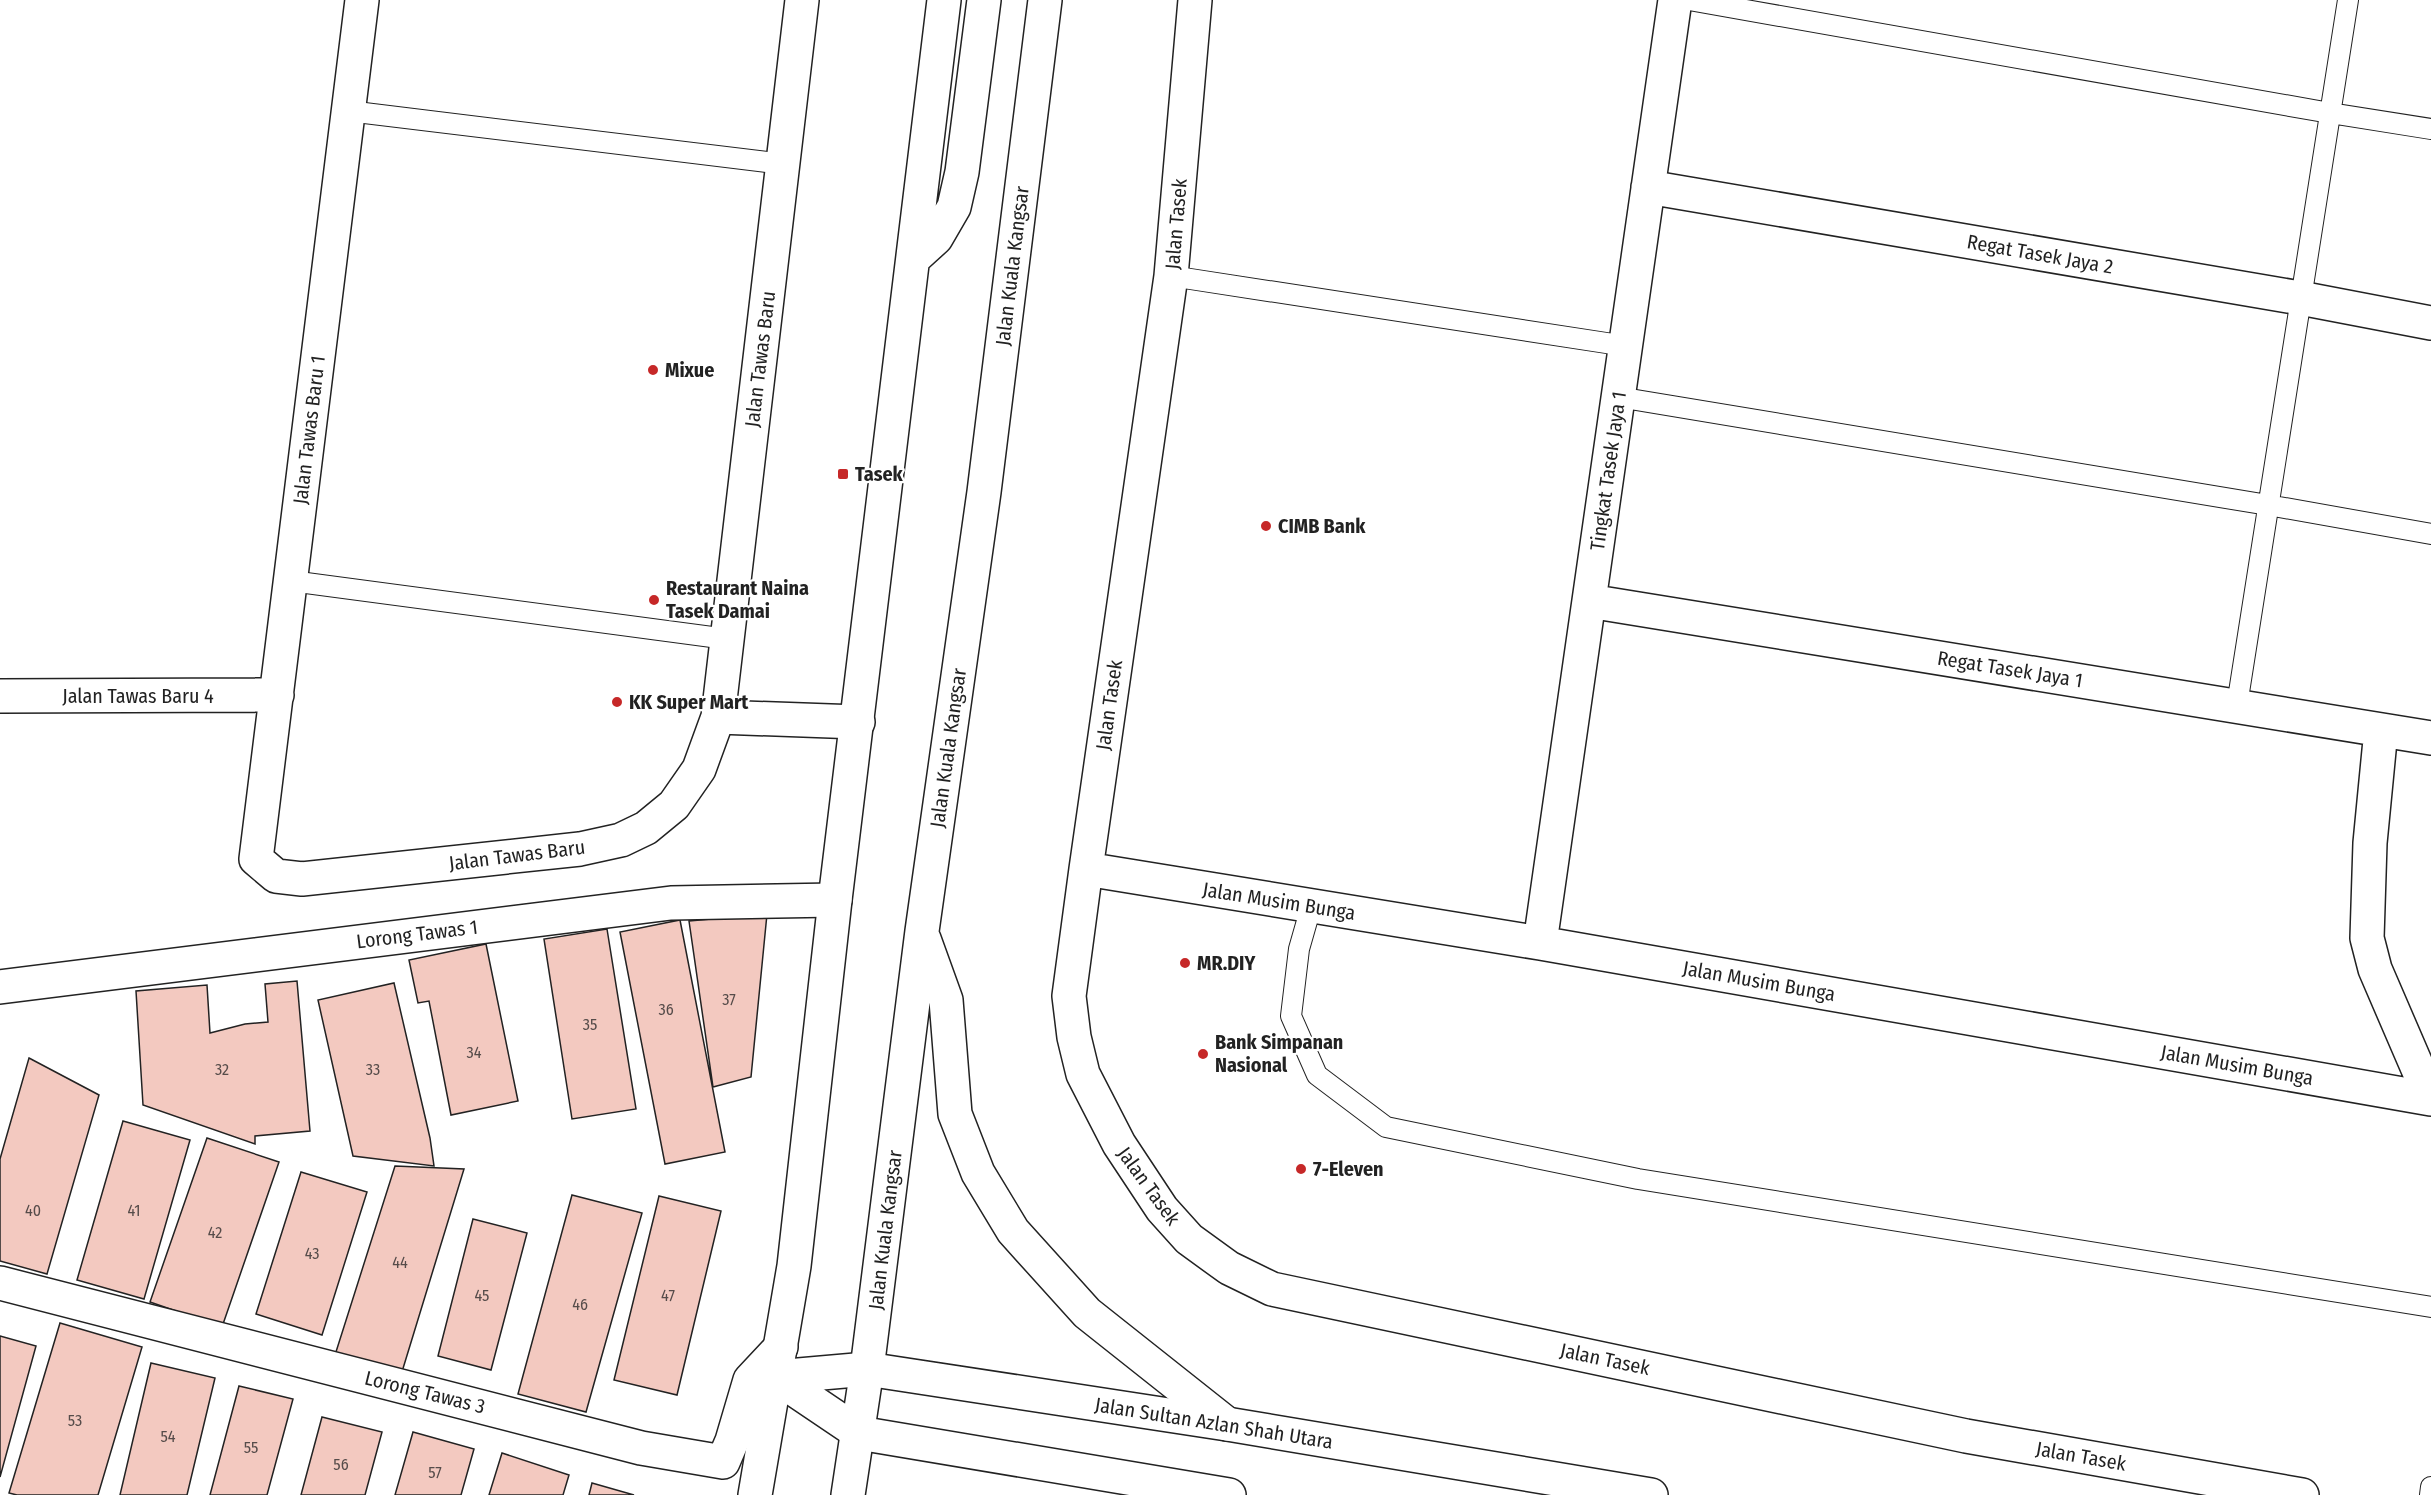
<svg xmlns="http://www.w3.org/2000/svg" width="2431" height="1495" viewBox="0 0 2431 1495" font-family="'Fira Sans Condensed',sans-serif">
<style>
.building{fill:#f3c9c0;stroke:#222;stroke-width:1.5}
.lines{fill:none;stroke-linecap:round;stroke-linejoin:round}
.service-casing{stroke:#222;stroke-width:22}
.minor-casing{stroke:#222;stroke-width:36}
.primary-casing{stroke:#222;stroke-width:36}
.trunk-casing{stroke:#222;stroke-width:36}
.service{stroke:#fff;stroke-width:20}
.minor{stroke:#fff;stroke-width:33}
.primary{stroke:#fff;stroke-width:33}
.trunk{stroke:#fff;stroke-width:33}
.poi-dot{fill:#c62828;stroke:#fff;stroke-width:2}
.labels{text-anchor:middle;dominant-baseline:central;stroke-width:4.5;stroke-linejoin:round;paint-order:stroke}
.number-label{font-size:16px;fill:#564c4a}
.street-label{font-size:20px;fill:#222;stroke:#fff}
.poi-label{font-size:20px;font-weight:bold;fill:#222;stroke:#fff;text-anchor:start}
</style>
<rect width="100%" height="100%" fill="#fff"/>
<path class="building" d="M767,914L751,1077L713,1087L689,921Z
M680,920L725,1152L665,1164L620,932Z
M607,929L636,1109L572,1119L544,939Z
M486,944L518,1101L451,1115L429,1001L418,1003L409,960Z
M297,981L310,1131L255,1136V1144L143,1105L136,991L207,985L210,1033L245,1024L268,1022L265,984Z
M394,983L430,1138L434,1166L353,1156L318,1000Z
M29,1058L99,1095L47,1274L0,1261V1159Z
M123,1121L190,1140L144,1299L77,1280Z
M207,1138L279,1162L222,1327L150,1302Z
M395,1166L464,1169L401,1375L335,1355Z
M301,1172L367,1192L322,1335L256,1314Z
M572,1195L642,1213L586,1412L518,1394Z
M659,1196L721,1211L677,1395L614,1380Z
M473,1219L527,1233L491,1370L438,1356Z
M60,1323L142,1347L98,1495H17L9,1493Z
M0,1336L36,1346L0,1477Z
M151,1363L215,1378L187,1495H120Z
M239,1386L293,1399L267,1495H210Z
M322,1417L382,1432L365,1495H301Z
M413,1432L474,1449L461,1495H395Z
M502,1453L569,1475L563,1495H489Z
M592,1483L634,1495H589Z"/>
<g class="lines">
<defs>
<path id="service" d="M1689,0L2330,113L2431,129
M348,111L783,164
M1171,276L1626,346
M1618,397L2268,505L2431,534
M291,581L727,639
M2237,705L2348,0
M1311,907L1299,949L1291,1016L1317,1075L1386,1127L1638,1179L2431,1307
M2430,1495L2431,1487"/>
<path id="minor" d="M362,0L256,859L276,876L302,879L580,849L621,840L646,828L674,805L699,769L718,717L802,0
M1195,0L1171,276L1086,869L1069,996L1074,1037L1083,1074L1119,1144L1162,1209L1189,1239L1229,1268L1272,1289L1966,1436L2302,1495
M1648,187L2300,298L2431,323
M1589,601L2431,738
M0,696L277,695
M718,717L858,722
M2381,730L2370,843L2367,938L2375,969L2431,1099
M1086,869L1540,943L2431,1099
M1540,943L1675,0
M0,987L671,903L835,900
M0,1283L641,1448L723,1462L732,1441L750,1380L781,1347"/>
<path id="primary" d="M776,1377L867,1369L1227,1424L1651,1495
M776,1377L859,1433L1229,1495"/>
<path id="trunk" d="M914,258L936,238L954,207L962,172L984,0
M924,939L946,1000L955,1114L978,1173L1013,1231L1087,1313L1227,1424
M755,1495L794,1266L835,900L944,0
M848,1495L867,1369L922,931L984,492L1045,0"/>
</defs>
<use href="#service" class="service-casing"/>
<use href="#minor" class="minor-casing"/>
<use href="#primary" class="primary-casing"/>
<use href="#trunk" class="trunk-casing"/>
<use href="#service" class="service"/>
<use href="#minor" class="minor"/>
<use href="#primary" class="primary"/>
<use href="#trunk" class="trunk"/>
</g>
<g class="poi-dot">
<circle cx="653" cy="370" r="6"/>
<rect x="837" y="468" width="12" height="12" rx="3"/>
<circle cx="1266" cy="526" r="6"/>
<circle cx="654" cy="600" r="6"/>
<circle cx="617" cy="702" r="6"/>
<circle cx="1185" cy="963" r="6"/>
<circle cx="1203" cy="1054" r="6"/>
<circle cx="1301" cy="1169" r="6"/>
</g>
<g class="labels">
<g class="number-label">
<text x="729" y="999">37</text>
<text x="666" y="1009">36</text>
<text x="590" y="1024">35</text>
<text x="474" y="1052">34</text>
<text x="222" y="1069">32</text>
<text x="373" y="1069">33</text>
<text x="33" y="1210">40</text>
<text x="134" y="1210">41</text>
<text x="215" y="1232">42</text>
<text x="312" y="1253">43</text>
<text x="400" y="1262">44</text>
<text x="482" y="1295">45</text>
<text x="668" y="1295">47</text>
<text x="580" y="1304">46</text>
<text x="75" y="1420">53</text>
<text x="168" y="1436">54</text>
<text x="251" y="1447">55</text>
<text x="341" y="1464">56</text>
<text x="435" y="1472">57</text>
</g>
<g class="street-label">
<text transform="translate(1176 224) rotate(-85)">Jalan Tasek</text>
<text transform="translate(2040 254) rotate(10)">Regat Tasek Jaya 2</text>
<text transform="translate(1012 266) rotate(-83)">Jalan Kuala Kangsar</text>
<text transform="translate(760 359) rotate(-83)">Jalan Tawas Baru</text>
<text transform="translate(309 430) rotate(-83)">Jalan Tawas Baru 1</text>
<text transform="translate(1608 471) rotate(-82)">Tingkat Tasek Jaya 1</text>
<text transform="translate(2010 669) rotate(9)">Regat Tasek Jaya 1</text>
<text x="138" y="696">Jalan Tawas Baru 4</text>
<text transform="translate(1109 705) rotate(-82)">Jalan Tasek</text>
<text transform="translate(948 748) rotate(-82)">Jalan Kuala Kangsar</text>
<text transform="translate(517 855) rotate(-7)">Jalan Tawas Baru</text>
<text transform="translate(1279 901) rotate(9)">Jalan Musim Bunga</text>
<text transform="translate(417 934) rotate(-7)">Lorong Tawas 1</text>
<text transform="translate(1759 981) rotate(10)">Jalan Musim Bunga</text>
<text transform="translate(2237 1065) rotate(10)">Jalan Musim Bunga</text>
<text transform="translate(1149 1186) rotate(54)">Jalan Tasek</text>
<text transform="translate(885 1230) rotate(-83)">Jalan Kuala Kangsar</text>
<text transform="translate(1605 1359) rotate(12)">Jalan Tasek</text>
<text transform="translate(425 1392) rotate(14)">Lorong Tawas 3</text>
<text transform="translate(1214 1423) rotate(9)">Jalan Sultan Azlan Shah Utara</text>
<text transform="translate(2081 1456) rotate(10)">Jalan Tasek</text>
</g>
<g class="poi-label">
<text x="665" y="370">Mixue</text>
<text x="855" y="474">Tasek</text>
<text x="1278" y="526">CIMB Bank</text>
<text x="666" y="588">Restaurant Naina<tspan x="666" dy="23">Tasek Damai</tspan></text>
<text x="629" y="702">KK Super Mart</text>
<text x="1197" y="963">MR.DIY</text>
<text x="1215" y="1042">Bank Simpanan<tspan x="1215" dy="23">Nasional</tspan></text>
<text x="1313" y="1169">7-Eleven</text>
</g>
</g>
</svg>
